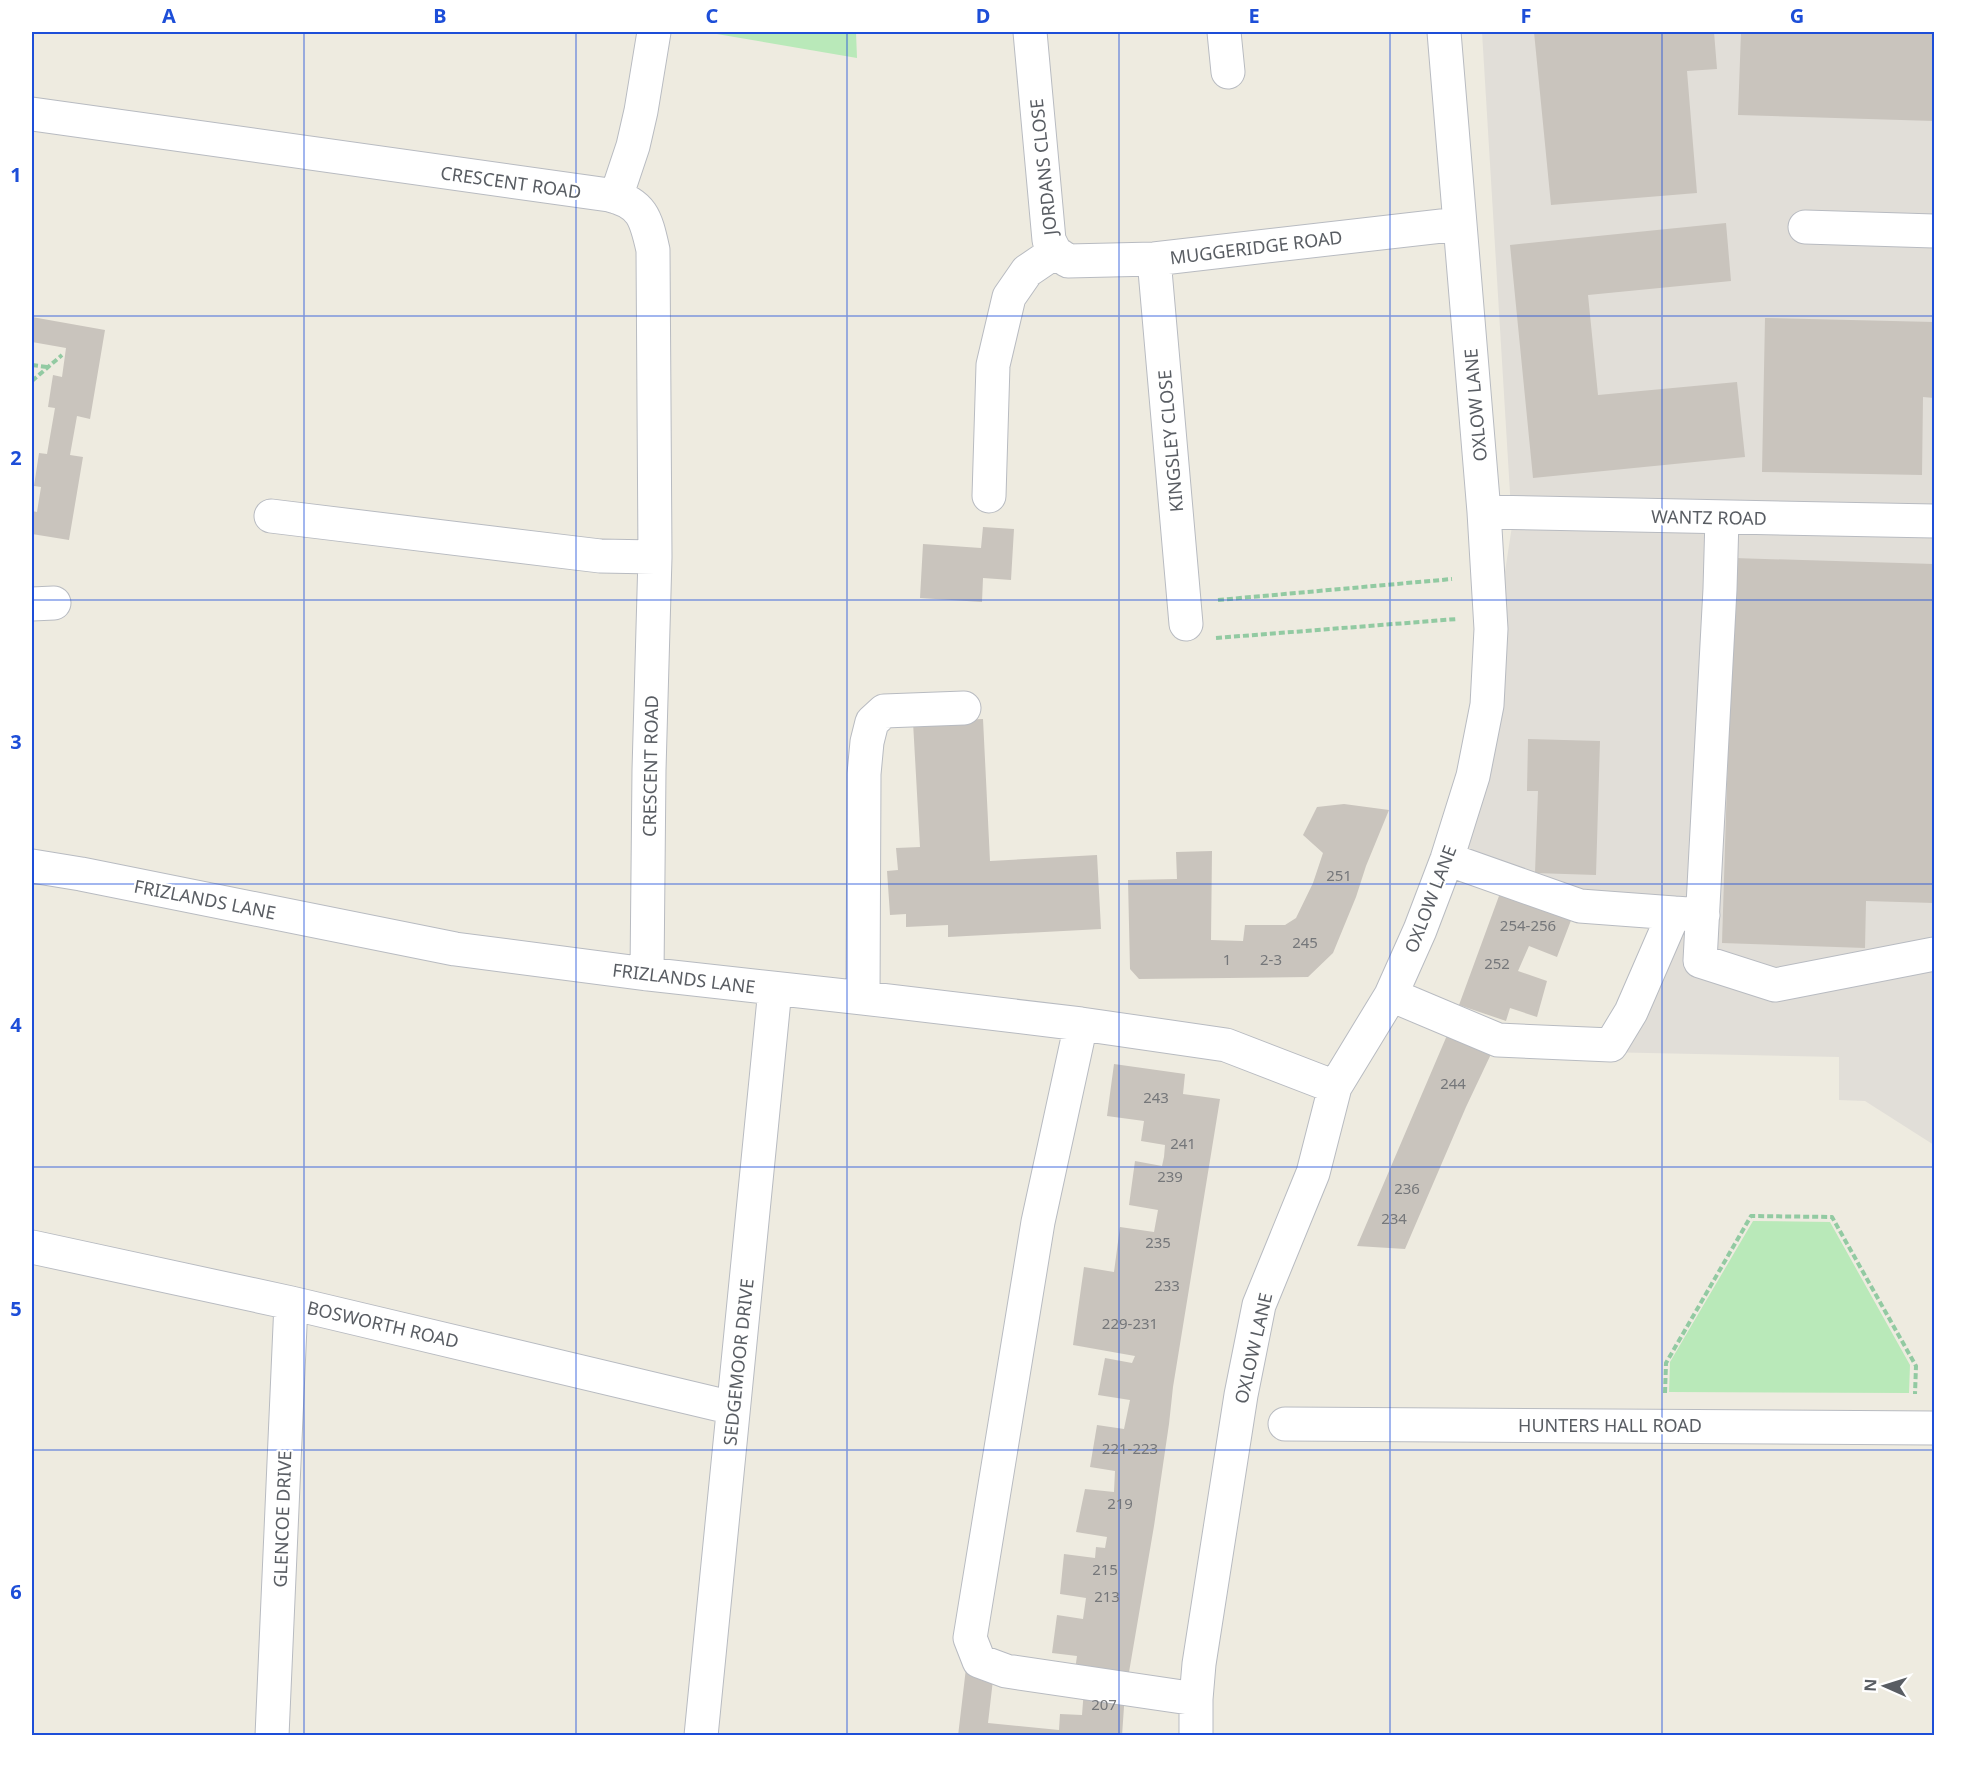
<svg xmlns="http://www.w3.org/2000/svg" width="1966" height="1767" viewBox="0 0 1966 1767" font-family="'Noto Sans',sans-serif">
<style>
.industrial{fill:#e1ded8}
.green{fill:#b9e9b9}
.building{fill:#c9c4bd}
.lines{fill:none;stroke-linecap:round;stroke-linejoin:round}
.minor-casing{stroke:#b8bbc1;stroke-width:35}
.path{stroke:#92caa2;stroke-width:4;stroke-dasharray:6 3;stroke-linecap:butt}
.minor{stroke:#fff;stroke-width:33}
.grid{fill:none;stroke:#1d4ed8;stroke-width:1.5;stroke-opacity:0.55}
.labels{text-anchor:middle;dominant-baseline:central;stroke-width:4.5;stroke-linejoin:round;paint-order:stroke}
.number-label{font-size:15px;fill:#75777a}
.street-label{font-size:18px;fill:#595d63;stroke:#fff}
.neatline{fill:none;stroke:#1d4ed8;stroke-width:2}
.grid-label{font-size:20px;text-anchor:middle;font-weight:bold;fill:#1d4ed8}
</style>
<rect width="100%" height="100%" fill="#eeebe0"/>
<path class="industrial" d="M1482,32H1934V1145L1865,1101L1839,1100V1057L1600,1052L1669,900L1556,892L1461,858L1512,526Z"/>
<path class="green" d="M705,32H856L857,58Z
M1753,1221L1830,1222L1910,1365L1909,1393L1669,1392L1670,1362Z"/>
<path class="building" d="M1534,32H1714L1717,69L1687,71L1697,193L1551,205Z
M1741,32H1934V121L1738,115Z
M1726,223L1731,281L1588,295L1598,395L1737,382L1745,457L1533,478L1510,245Z
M32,317L105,330L90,419L77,416L70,455L83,457L69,540L32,534V511L37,512L41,487L34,486L39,453L47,454L55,408L48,407L53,375L62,377L66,348L32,342Z
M1765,318L1934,322V398L1923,397L1922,475L1762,472Z
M983,527L1014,529L1011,580L983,578L982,602L920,598L923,544L981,548Z
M1734,558L1934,564V903L1866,901L1865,948L1722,943Z
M983,719L990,861L1097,855L1101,929L948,937V925L906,927V914L890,915L887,871L898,870L896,848L920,847L913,722Z
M1528,739L1600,741L1596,875L1535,873L1538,791H1527Z
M1344,804L1389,810L1366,866L1356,897L1333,953L1308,977L1139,979L1130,969L1128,880L1177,879L1176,852L1212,851L1211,940L1243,941L1245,925H1285L1296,918L1313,883L1323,853L1303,835L1317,807Z
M1503,885L1575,910L1557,957L1529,946L1518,971L1547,981L1537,1017L1510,1008L1506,1021L1459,1005Z
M1448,1033L1492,1052L1466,1107L1405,1249L1357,1246Z
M1114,1064L1185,1074L1183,1094L1220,1099L1173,1387L1169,1424L1154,1526L1128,1678L1075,1670L1077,1656L1052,1653L1057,1615L1083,1619L1086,1598L1060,1594L1064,1554L1095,1558L1096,1547L1105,1548L1107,1537L1076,1532L1085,1489L1114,1492L1115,1471L1090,1467L1097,1425L1124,1429L1130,1400L1098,1395L1105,1358L1132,1363L1135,1356L1073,1345L1084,1267L1114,1272L1120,1227L1154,1232L1158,1210L1129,1205L1135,1161L1162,1166L1164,1157L1165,1145L1141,1141L1144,1121L1107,1116Z
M966,1668L994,1671L988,1723L1059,1730L1060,1714L1082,1715L1084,1689L1125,1692L1122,1736H958Z"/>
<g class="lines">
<defs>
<path id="minor" d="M1030,32L1049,240L1055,252
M1224,32L1228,72
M32,114L609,195C643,203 646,219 653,250L655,557L649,770L647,974
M616,197L633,146L641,111L654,32
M1805,227L1934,231
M1055,252L1068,261L1154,259L1459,224
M1154,259L1186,624
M989,496L993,365L1009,297L1027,271L1055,252
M1484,512L1934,521
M271,516L600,556L655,557
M1722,518L1720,589L1700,961L1775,985L1934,954
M32,604L54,603
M1447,859L1580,906L1674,913
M32,866L81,874L455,949L647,974L863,998L1081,1024L1226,1045L1335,1087
M1391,995L1498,1040L1611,1045L1631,1012L1674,913L1703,915
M863,998L864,774L867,742L872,722L884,711L964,708
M1081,1024L1038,1222L970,1638L979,1661L1006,1671L1196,1699
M32,1247L291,1303L733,1408
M1285,1424L1934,1428
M272,1736L291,1303
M701,1736L775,989
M1196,1736V1699L1199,1664L1241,1395L1259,1305L1313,1173L1335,1087L1391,995L1420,930L1447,859L1473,776L1487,705L1491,629L1484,512L1444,32"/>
</defs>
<use href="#minor" class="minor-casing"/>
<path class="path" d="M32,365L47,367
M32,381L62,355
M1218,600L1452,579
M1216,638L1457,619
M1665,1393L1666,1363L1751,1216L1832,1217L1916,1366L1915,1394"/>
<use href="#minor" class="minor"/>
</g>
<path class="grid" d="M304,32V1736M576,32V1736M847,32V1736M1119,32V1736M1390,32V1736M1662,32V1736M32,316H1934M32,600H1934M32,884H1934M32,1167H1934M32,1450H1934"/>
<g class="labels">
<g class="number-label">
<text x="1339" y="875">251</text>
<text x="1528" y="925">254-256</text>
<text x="1305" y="942">245</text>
<text x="1227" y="959">1</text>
<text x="1271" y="959">2-3</text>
<text x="1497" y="963">252</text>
<text x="1453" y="1083">244</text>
<text x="1156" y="1097">243</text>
<text x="1183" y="1143">241</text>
<text x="1170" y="1176">239</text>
<text x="1407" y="1188">236</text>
<text x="1394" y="1218">234</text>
<text x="1158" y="1242">235</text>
<text x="1167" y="1285">233</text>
<text x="1130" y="1323">229-231</text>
<text x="1130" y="1448">221-223</text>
<text x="1120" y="1503">219</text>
<text x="1105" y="1569">215</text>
<text x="1107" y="1596">213</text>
<text x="1104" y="1704">207</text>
</g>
<g class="street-label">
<text transform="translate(1043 167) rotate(-96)">JORDANS CLOSE</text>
<text transform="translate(511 182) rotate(8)">CRESCENT ROAD</text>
<text transform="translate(1256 247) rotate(-7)">MUGGERIDGE ROAD</text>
<text transform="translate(1475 405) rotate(-95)">OXLOW LANE</text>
<text transform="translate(1170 441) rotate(-95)">KINGSLEY CLOSE</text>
<text transform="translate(1709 517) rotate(1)">WANTZ ROAD</text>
<text transform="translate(650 766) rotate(-89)">CRESCENT ROAD</text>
<text transform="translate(205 899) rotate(11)">FRIZLANDS LANE</text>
<text transform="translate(1430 899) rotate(-69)">OXLOW LANE</text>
<text transform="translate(684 978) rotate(7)">FRIZLANDS LANE</text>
<text transform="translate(383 1324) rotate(13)">BOSWORTH ROAD</text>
<text transform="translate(1253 1348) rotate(-77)">OXLOW LANE</text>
<text transform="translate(738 1362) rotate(-84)">SEDGEMOOR DRIVE</text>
<text x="1610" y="1425">HUNTERS HALL ROAD</text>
<text transform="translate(282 1519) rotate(-88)">GLENCOE DRIVE</text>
</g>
</g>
<rect width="1966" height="1767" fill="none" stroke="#ffffff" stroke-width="66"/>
<g transform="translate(1885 1686) rotate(273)" stroke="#ffffff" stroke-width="4.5" paint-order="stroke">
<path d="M0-4.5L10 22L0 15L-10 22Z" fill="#595d63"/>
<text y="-9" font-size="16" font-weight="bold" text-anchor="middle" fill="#595d63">N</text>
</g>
<rect x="33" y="33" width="1900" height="1701" class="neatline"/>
<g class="grid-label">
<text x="169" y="23">A</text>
<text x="440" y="23">B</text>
<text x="712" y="23">C</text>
<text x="983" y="23">D</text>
<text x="1254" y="23">E</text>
<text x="1526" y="23">F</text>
<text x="1797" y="23">G</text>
<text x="16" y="182">1</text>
<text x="16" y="465">2</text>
<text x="16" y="749">3</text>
<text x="16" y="1032">4</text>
<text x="16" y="1316">5</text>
<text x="16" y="1599">6</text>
</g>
</svg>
